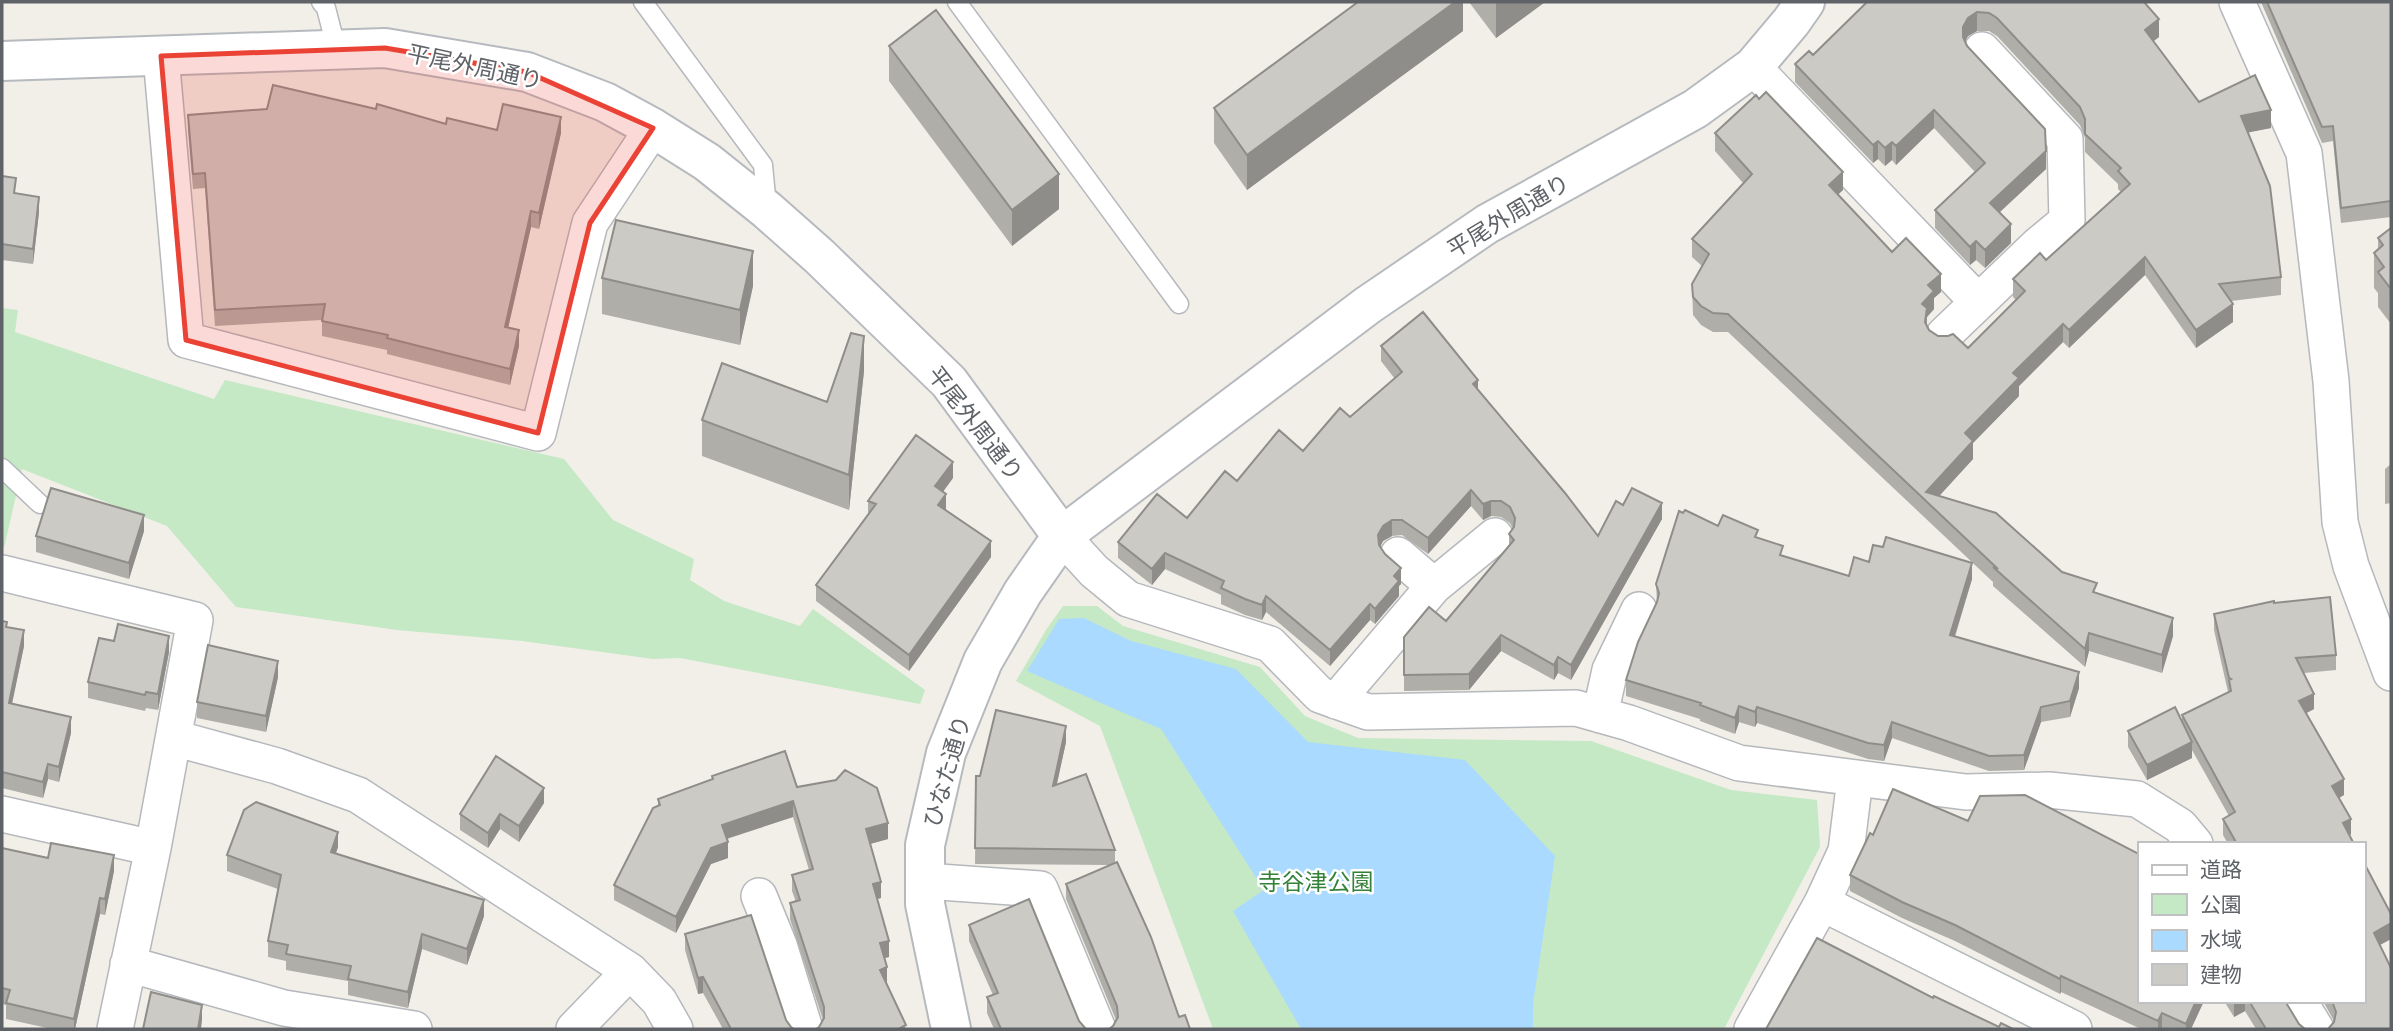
<svg xmlns="http://www.w3.org/2000/svg" width="2393" height="1031" viewBox="0 0 2393 1031" font-family="'Golos Text','Noto Sans JP',sans-serif">
<style>
.green{fill:#c5e8c5}
.water{fill:#aadaff}
.lines{fill:none;stroke-linecap:round;stroke-linejoin:round}
.lane-casing{stroke:#b5b8bc;stroke-width:21}
.street-casing{stroke:#b5b8bc;stroke-width:38}
.secondary-casing{stroke:#b6babf;stroke-width:42}
.lane{stroke:#fff;stroke-width:18}
.street{stroke:#fff;stroke-width:35}
.secondary{stroke:#fff;stroke-width:38}
.wall{fill:#afaea9}
.shaded-wall{fill:#8f8d8a}
.building{fill:#cccac5;stroke:#8f8d8a;stroke-width:2}
.marked{fill:#ea4335;fill-opacity:0.2;stroke:#ea4335;stroke-width:5;stroke-linejoin:round}
.labels{text-anchor:middle;dominant-baseline:central;stroke-width:5;stroke-linejoin:round;paint-order:stroke}
.street-label{font-size:23px;fill:#5f6368;stroke:#fff}
.park-label{font-size:23px;fill:#348238;stroke:#fff}
</style>
<rect width="100%" height="100%" fill="#f1efe8"/>
<path class="green" d="M2,308L18,310L15,332L214,399L225,380L564,459L613,520L694,559L690,580L724,601L800,626L813,609L925,690L920,704L680,658L653,659L522,641L397,630L236,607L167,526L22,469L4,548L2,547Z
M1063,606H1097L1123,626L1260,667L1305,716L1358,738L1591,741L1731,790L1817,800L1820,847L1724,1029H1213L1100,726L1016,681L1046,630Z"/>
<path class="water" d="M1084,618L1131,641L1236,669L1308,742L1465,760L1555,856L1533,1004V1029H1301L1233,911L1264,890L1161,729L1027,671L1059,619Z"/>
<g class="lines">
<defs>
<path id="lane" d="M321,2L326,8L337,51
M643,2L763,165L767,207
M957,2L1179,304
M2,468L40,504"/>
<path id="street" d="M2237,2L2304,153L2331,381L2340,522L2351,566L2391,673
M161,56L186,340L538,433L590,223L653,128
M1753,67L1978,302
M1944,335L2038,245L2067,221L2065,139L1982,50
M1062,536L1094,571L1128,599L1270,644L1320,695L1368,712L1576,708L1629,723L1739,763L1966,792L2049,790L2137,799L2180,826L2195,844
M1398,555L1434,586
M2,573L195,620L153,848L115,1029
M1336,701L1434,586L1495,536
M1600,715L1610,670L1639,610
M174,738L277,766L358,795L630,971L659,1001L675,1029
M2,814L153,848
M925,881L1040,889L1098,1029
M759,896L779,945L805,1029
M1822,903L2074,1029
M128,964L284,1008L414,1029
M2299,1001L2316,1029
M574,1029L630,971
M1752,1029L1822,903L1846,851L1855,779"/>
<path id="secondary" d="M2,61L385,48L527,72L605,102L653,128L707,162L767,210L819,256L949,382L1062,536L1368,305L1487,224L1695,109L1753,67L1791,22L1805,2
M951,1029L925,904V845L946,753L983,661L1023,592L1062,536"/>
</defs>
<use href="#lane" class="lane-casing"/>
<use href="#street" class="street-casing"/>
<use href="#secondary" class="secondary-casing"/>
<use href="#lane" class="lane"/>
<use href="#street" class="street"/>
<use href="#secondary" class="secondary"/>
</g>
<path class="wall" d="M1463,2V31L1247,190L1214,143V108Z
M1469,2H1545L1496,38Z
M1867,2H2145L2159,37L2153,41L2199,102L2271,128L2248,132L2281,277V295L2231,301L2233,322L2196,348L2145,275L2069,348L2063,342L2019,386V396L1973,443V459L1939,496L2097,593L2173,636L2162,673L2089,651L2085,667L1993,586V582L1728,332H1713L1701,325L1693,315L1692,284L1702,266L1692,257V239L1743,183L1715,151V133L1843,190L1838,194L1892,252L1941,292L1934,298V309L1927,317V326L1929,330L1938,336L1968,348L2016,300L2013,297V279L2046,260L2121,192L2118,189V184L2085,152V138L2080,125L1997,36L1989,31H1977L1968,36L1965,41L2046,169L2000,212L2011,243L1985,268L1976,260L1970,265L1935,228V210L1975,172L1934,128L1896,165L1892,160L1885,166L1878,159L1873,163L1795,82V64L1813,55Z
M2261,2H2391V217L2341,223L2333,141L2322,143Z
M889,46L1059,209L1012,246L889,81Z
M188,115L446,124L497,130L561,133L539,229L531,227L508,327L519,346L510,385L387,354V350L322,336V320L215,326L205,188L193,189L188,131Z
M2,176L16,194L39,212L33,264L2,260Z
M2391,228V324L2378,307V293L2374,288V253L2378,250V238Z
M602,278L753,286L740,345L602,314Z
M1381,346L1478,390L1598,536L1623,505L1662,519L1571,680L1558,673L1554,680L1501,651L1469,690L1404,691V637L1446,621L1509,545V534L1513,529L1510,523L1501,517L1491,516L1483,520L1471,506L1428,554L1402,535L1392,536L1383,541L1380,547L1401,584L1399,586V596L1375,624L1370,620L1330,666L1266,612L1262,620L1245,615L1221,604V595L1165,569L1152,585L1118,558V542L1187,518L1237,481L1303,451L1350,417L1395,379L1381,361Z
M864,371L849,510L702,456V420L827,402Z
M2391,464V503L2385,504V469Z
M953,478L943,492L946,510L991,557L909,671L816,601V585L868,515V501Z
M1718,526L1758,538L1783,556L1849,576L1869,562L1972,579L1955,637L2079,688L2070,717L2041,722L2024,770L1989,771L1892,738L1884,761L1868,759L1757,723L1755,727L1739,722L1735,734L1700,721V719L1626,696V680L1657,603L1656,584Z
M144,531L129,579L36,552V536Z
M2274,603L2336,655V670L2304,673L2314,709L2306,713L2344,795L2339,798L2351,834L2350,835L2354,844H2228L2223,835V819L2229,816L2192,750V758L2147,780L2128,747V731L2182,721V715L2228,692L2214,630V614Z
M2,621L24,646L12,703L71,733L59,782L48,779L43,798L2,788Z
M169,652L158,710L146,708L145,711L88,698V682Z
M278,677L266,732L197,718V702Z
M1066,742L1057,784L1115,850V863L1179,1017L1190,1029L1113,1026L1116,1020L1066,899V884L1109,865L975,864L976,776H980Z
M712,776L797,787L888,839L870,844L881,898L877,899L889,957L885,958L887,983L906,1029L819,1027L823,1020L790,919V903L796,902L792,891V875L809,870L793,817L727,839L728,858L711,864L676,933L614,900V885L658,806V799L712,779Z
M544,803L519,842L500,829L488,848L460,830V814Z
M338,847L336,853L484,916L467,965L422,949L408,1008L348,995V981L286,970V961L268,957V941L278,889L227,871V855Z
M2,848L114,871L105,915L100,914L75,1029H52L6,1019V1005L2,1004Z
M2363,861L2391,914V939L2380,945L2391,968V1029H2328L2334,1021L2323,1001H2363Z
M1850,875L2204,1001L2191,1029H2141L2061,992L2060,994L1955,941L1902,918L1850,891Z
M969,925L1079,1021L1086,1029H994L987,1013V997L993,995L969,941Z
M685,934L786,1020L791,1027L794,1029H723L703,993L698,994L685,950Z
M2224,1001H2285L2299,1024L2305,1029H2256L2245,1011L2234,1017Z"/>
<path class="shaded-wall" d="M1455,2H1463V31L1247,190V155Z
M1498,2H1545L1496,38V3Z
M1977,12V31L1968,36L1963,45V27L1968,18Z
M2159,19V37L2145,48V30Z
M1934,110V128L1896,165V146Z
M2271,110V128L2241,134V116Z
M561,117V133L539,229V213Z
M1878,141V159L1873,163V145Z
M1892,142V160L1885,166V148Z
M2046,151V169L1990,221V203Z
M1843,172V190L1829,203V185Z
M1059,174V209L1012,246V210Z
M39,197V212L33,264V249Z
M531,211V227L505,342V327Z
M2011,224V243L1985,268V250Z
M1976,241V260L1970,265V247Z
M753,251V286L740,345V310Z
M2145,257V275L2069,348V330Z
M1941,274V292L1934,298V309L1927,317L1925,340L1922,304L1928,285Z
M2233,304V322L2196,348V330Z
M2063,324V342L2019,386V396L1973,443V459L1931,505L1926,492L1965,433L2013,373Z
M519,330V346L510,385V369Z
M864,336V371L849,510V475Z
M1478,380V396L1473,384Z
M953,462V478L935,502V486Z
M1471,490V506L1428,554V538Z
M946,494V510L938,521V505Z
M1491,501V516L1483,520V504Z
M1662,503V519L1571,680V665Z
M144,515V531L129,579V563Z
M1392,520V536L1383,541L1378,551V535L1383,526Z
M991,541V557L909,671V655Z
M1165,553V569L1152,585V569Z
M1972,563V579L1950,651V635Z
M1401,568V584L1399,586V596L1375,624V609L1394,576Z
M1266,596V612L1262,620V605Z
M1370,604V620L1330,666V650Z
M2173,618V636L2162,673V655Z
M24,630V646L9,718V703Z
M2089,633V651L2085,667V649Z
M1501,635V651L1469,690V674Z
M169,636V652L158,710V694Z
M1558,657V673L1554,680V665Z
M278,661V677L266,732V716Z
M2079,672V688L2070,717V701Z
M2314,694V709L2299,717V701Z
M1739,706V722L1735,734V718Z
M1757,707V723L1755,727V712Z
M2041,707V722L2024,770V755Z
M71,717V733L59,782V767Z
M1892,722V738L1884,761V745Z
M1066,726V742L1053,801V786Z
M2192,742V758L2147,780V765Z
M48,764V779L43,798V782Z
M2344,779V795L2332,802V786Z
M544,788V803L519,842V826Z
M793,801V817L722,840V825Z
M500,814V829L488,848V833Z
M2351,819V834L2343,839V823Z
M888,823V839L866,845V829Z
M338,832V847L331,867V852Z
M728,842V858L711,864L676,933V917L711,848Z
M114,855V871L105,915V899Z
M881,882V898L873,900V884Z
M100,898V914L75,1029H74V1019Z
M484,900V916L467,965V949Z
M2391,923V939L2374,948V933Z
M422,934V949L408,1008V992Z
M889,941V957L880,959V943Z
M887,967V983L880,985V970Z
M2061,976V992L2060,994V979Z
M703,977V993L698,994V978Z
M2196,1001H2204L2191,1029H2186V1024Z
M2245,1001V1011L2234,1017V1002Z
M202,1005V1020L201,1029H198Z
M2162,1013V1029H2158V1021Z"/>
<path class="building" d="M1358,2H1455L1247,155L1214,108Z
M1867,2H2144L2159,19L2145,30L2199,102L2255,75L2271,110L2241,116L2270,186L2281,277L2219,284L2233,304L2196,330L2145,257L2069,330L2063,324L2013,373L2019,378L1965,433L1973,441L1926,492L1996,513L2062,572L2097,583L2093,592L2173,618L2162,655L2089,633L2085,649L1993,567L1998,569L1728,314L1713,313L1701,306L1693,297L1692,284L1709,254L1692,239L1752,174L1715,133L1756,95L1759,99L1766,92L1843,172L1829,185L1892,252L1906,238L1941,274L1928,285L1934,291L1922,304L1927,308L1925,322L1929,330L1938,336H1948L1953,334L1968,348L2025,291L2013,279L2040,253L2046,260L2130,184L2118,171L2121,168L2085,134V119L2080,107L1997,18L1989,13L1977,12L1968,18L1963,27V37L1967,46L2045,129L2046,151L1990,203L2011,224L1985,250L1976,241L1970,247L1935,210L1985,163L1934,110L1896,146L1892,142L1885,148L1878,141L1873,145L1795,64L1809,51L1813,55Z
M2267,2H2391V201L2341,208L2333,126L2322,127Z
M936,10L1059,174L1012,210L889,46Z
M273,85L376,109L377,104L446,124L447,118L497,130L503,104L561,117L539,213L531,211L505,327L519,330L510,369L387,338L388,335L322,321L325,304L215,310L205,173L193,174L188,115L267,109Z
M2,176L16,178L14,193L39,197L33,249L2,244Z
M616,220L753,251L740,310L602,278Z
M2391,228V289L2378,272L2384,267L2374,253L2383,245L2378,238Z
M1423,312L1478,380L1473,384L1565,493L1598,536L1616,501L1623,505L1632,488L1662,503L1571,665L1558,657L1554,665L1501,635L1469,674L1404,675V637L1429,607L1446,621L1514,540L1509,534L1514,527L1515,518L1510,507L1501,501H1491L1483,504L1471,490L1428,538L1402,520H1392L1383,526L1378,535L1379,545L1385,554L1401,568L1394,576L1399,581L1375,609L1370,604L1330,650L1266,596L1262,605L1245,599L1221,588L1224,581L1165,553L1152,569L1118,542L1157,494L1187,518L1225,471L1237,481L1279,430L1303,451L1340,408L1350,417L1402,372L1381,346Z
M851,333L864,336L849,475L702,420L722,363L827,402Z
M916,435L953,462L935,486L946,494L938,505L991,541L909,655L816,585L876,504L868,501Z
M51,488L144,515L129,563L36,536Z
M1685,510L1718,526L1723,515L1758,530L1755,537L1783,546L1780,555L1849,576L1854,557L1869,562L1873,545L1883,547L1886,537L1972,563L1950,635L2079,672L2070,701L2041,707L2024,755L1989,756L1892,722L1884,745L1868,743L1757,707L1755,712L1739,706L1735,718L1700,705L1701,703L1626,680L1638,642L1657,602L1659,593L1656,584L1679,511L1683,513Z
M2330,597L2336,655L2296,658L2314,694L2299,701L2344,779L2332,786L2351,819L2343,823L2354,844H2237L2223,819L2235,812L2182,715L2231,691L2229,680L2231,679L2229,678L2214,614L2274,601V603Z
M2,621L7,622L6,627L24,630L9,703L71,717L59,767L48,764L43,782L2,772Z
M118,624L169,636L158,694L146,692L145,695L88,682L99,638L114,641Z
M208,645L278,661L266,716L197,702Z
M2175,707L2192,742L2147,765L2128,731Z
M996,710L1066,726L1053,786L1086,774L1115,850L975,848L976,776H980Z
M785,751L797,787L836,780L845,770L877,788L888,823L866,829L881,882L873,884L889,941L880,943L887,967L880,970L906,1025L900,1028V1029H816L819,1027L824,1018V1007L790,903L800,900L792,875L813,869L793,801L722,825L728,842L711,848L676,917L614,885L653,808L660,805L658,799L713,779L712,776Z
M496,756L544,788L519,826L500,814L488,833L460,814Z
M1893,789L1968,821L1980,796L2025,795L2139,854V1001H2196L2186,1024L2162,1013L2158,1021L2061,976L2060,979L1955,925L1902,902L1850,875L1870,833L1873,835Z
M256,802L338,832L331,852L484,900L467,949L422,934L408,992L348,979L351,966L286,954L288,945L268,941L281,875L227,855L244,810Z
M51,843L114,855L105,899L100,898L74,1019L6,1003L10,990L2,988V848L48,858Z
M2363,861L2391,914V923L2374,933L2391,968V1029H2328L2334,1022L2336,1012L2332,1001H2363Z
M1117,862L1151,937L1179,1017L1185,1015L1190,1029H1109L1113,1026L1118,1017L1117,1006L1066,884Z
M1029,899L1079,1021L1086,1029H1001L987,997L998,993L969,925Z
M751,915L786,1020L791,1027L794,1029H731L703,977L698,978L685,934Z
M1817,938L1933,998L1934,996L1999,1027L2001,1023L2013,1029H1766Z
M151,992L202,1005L198,1029H143Z
M2249,1001H2285L2299,1024L2305,1029H2266Z"/>
<path class="marked" d="M385,48L527,72L653,128L590,223L538,433L186,340L161,56Z"/>
<g class="labels">
<g class="street-label">
<text transform="translate(475 66) rotate(12)">平尾外周通り</text>
<text transform="translate(1508 215) rotate(-31)">平尾外周通り</text>
<text transform="translate(976 423) rotate(52)">平尾外周通り</text>
<text transform="translate(946 771) rotate(-74)">ひなた通り</text>
</g>
<g class="park-label">
<text x="1316" y="881">寺谷津公園</text>
</g>
</g>
<rect width="2393" height="1031" fill="none" stroke="#5f6368" stroke-width="7"/>
<rect x="2138" y="842" width="228" height="161" fill="#ffffff" stroke="#bfc1c3" stroke-width="2"/>
<rect x="2152" y="865" width="35" height="10" fill="#ffffff" stroke="#bfc1c3" stroke-width="2"/>
<text x="2200" y="877" font-size="21" fill="#5f6368">道路</text>
<rect x="2152" y="894" width="35" height="21" fill="#c5e8c5" stroke="#bfc1c3" stroke-width="2"/>
<text x="2200" y="912" font-size="21" fill="#5f6368">公園</text>
<rect x="2152" y="930" width="35" height="21" fill="#aadaff" stroke="#bfc1c3" stroke-width="2"/>
<text x="2200" y="947" font-size="21" fill="#5f6368">水域</text>
<rect x="2152" y="964" width="35" height="21" fill="#cccac5" stroke="#bfc1c3" stroke-width="2"/>
<text x="2200" y="982" font-size="21" fill="#5f6368">建物</text>
</svg>
